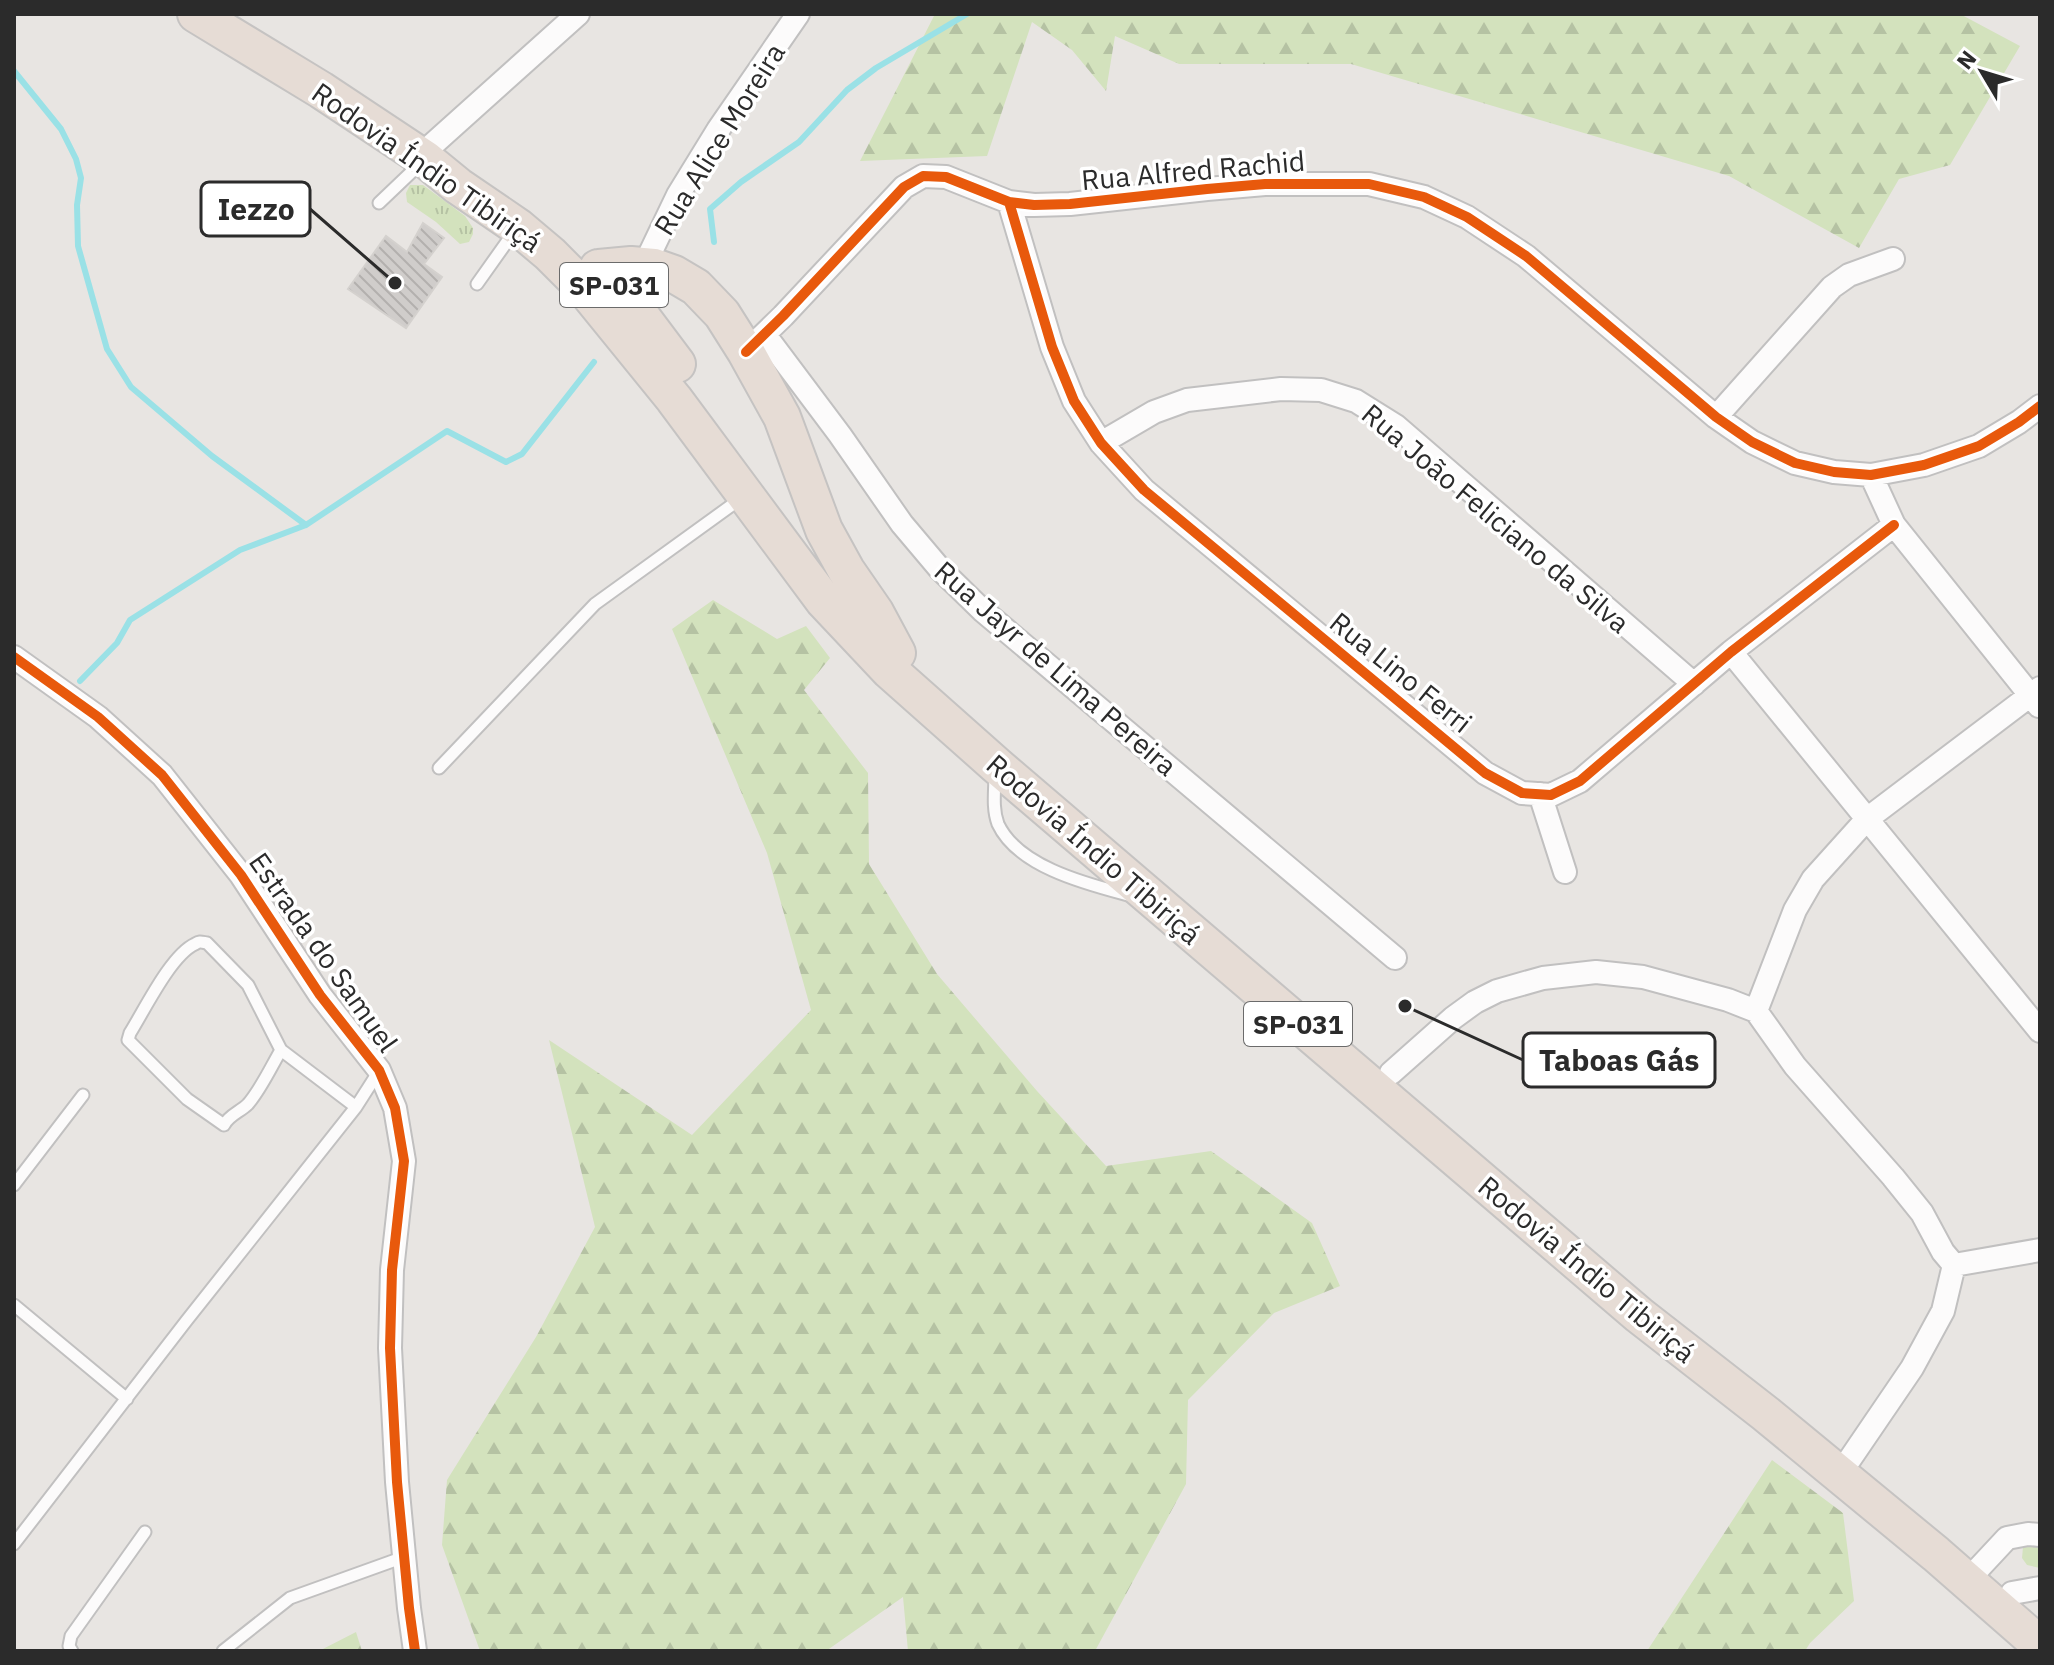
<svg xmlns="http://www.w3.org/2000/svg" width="2054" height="1665" viewBox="0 0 2054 1665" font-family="'IBM Plex Sans',sans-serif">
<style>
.grass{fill:url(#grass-tufts)}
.forest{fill:url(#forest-firs)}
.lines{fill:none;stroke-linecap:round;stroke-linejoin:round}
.stream{stroke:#9ae1e6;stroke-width:6}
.building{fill:url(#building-back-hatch);stroke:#d4d1ce;stroke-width:2}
.service-casing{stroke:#c1c0c0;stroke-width:15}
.minor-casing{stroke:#c1c0c0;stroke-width:26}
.trunk-casing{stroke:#c5c3c2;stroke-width:40}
.service{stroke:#fcfbfb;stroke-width:11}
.minor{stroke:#fcfbfb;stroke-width:22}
.trunk{stroke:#e6dcd5;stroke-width:36}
.cycleway-casing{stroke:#fff;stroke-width:15}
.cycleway{stroke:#e8590c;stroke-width:10}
.labels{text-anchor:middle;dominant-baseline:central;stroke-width:7;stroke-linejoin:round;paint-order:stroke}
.shield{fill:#fff;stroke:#6b6b6b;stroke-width:2}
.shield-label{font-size:26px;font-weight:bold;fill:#2b2b2b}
.street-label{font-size:28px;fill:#2b2b2b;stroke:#fff}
.leader{fill:none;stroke:#2b2b2b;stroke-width:3}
.callout-dot{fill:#2b2b2b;stroke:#fff;stroke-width:3}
.callout{fill:#fff;stroke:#2b2b2b;stroke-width:3}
.callout-label{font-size:30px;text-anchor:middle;font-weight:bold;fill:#2b2b2b}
</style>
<defs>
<pattern id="grass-tufts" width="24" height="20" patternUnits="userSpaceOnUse" patternTransform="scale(2)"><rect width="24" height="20" fill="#d3e2bd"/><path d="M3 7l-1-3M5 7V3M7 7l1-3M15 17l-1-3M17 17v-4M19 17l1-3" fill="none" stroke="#b5c2a3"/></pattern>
<pattern id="forest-firs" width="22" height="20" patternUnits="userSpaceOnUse" patternTransform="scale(2)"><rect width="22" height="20" fill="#d3e2bd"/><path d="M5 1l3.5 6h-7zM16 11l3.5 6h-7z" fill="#b5c2a3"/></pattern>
<pattern id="building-back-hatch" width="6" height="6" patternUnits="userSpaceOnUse" patternTransform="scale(2)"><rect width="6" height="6" fill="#d0cdcb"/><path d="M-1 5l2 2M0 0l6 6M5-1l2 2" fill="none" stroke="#b3b0ae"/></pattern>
</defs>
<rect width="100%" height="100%" fill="#e8e5e2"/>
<path class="grass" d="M410,185H423L465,216L473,228V234L469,242L460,244L436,222L407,202L406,193Z
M2035,1541L2040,1542V1568L2027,1565L2022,1558L2023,1547Z"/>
<path class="forest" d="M935,14H1960L2020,46L1950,165L1899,179L1859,248L1729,176L1351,64H1179L1115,36L1106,91L1072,50L1032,22L987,156L860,161Z
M713,600L777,639L806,626L830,658L804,690L868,773L869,864L937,974L1037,1091L1106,1166L1211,1151L1312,1223L1340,1286L1274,1313L1188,1400L1186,1484L1095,1651H908L903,1597L826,1651H480L442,1545L447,1480L536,1337L595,1227L549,1040L692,1135L811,1010L767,853L672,629Z
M1772,1460L1843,1513L1854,1601L1810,1643L1805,1651H1647Z
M356,1632L362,1651H319Z"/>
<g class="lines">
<path class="stream" d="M14,71L61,129L76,159L81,178L77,205L78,246L107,349L131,387L212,456L306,525
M714,242L710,209L741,182L799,142L847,90L876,68L967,14
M80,681L117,643L130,620L240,550L306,525L447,431L506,462L522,454L594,362"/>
</g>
<path class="building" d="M423,223L444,238L424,264L442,277L406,328L348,289L386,236L407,252Z"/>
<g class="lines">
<defs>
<path id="service" d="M379,203L422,162
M477,284L516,229
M439,768L595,604L743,497
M995,774C995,790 992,808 998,824C1018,867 1087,884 1128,895
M281,1050C271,1067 261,1089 248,1104C240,1112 229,1115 224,1125L187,1099L128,1040L130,1033C145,1009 171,955 195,944C200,941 201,942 207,943L248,985L281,1050L356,1107
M14,1185L83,1095
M14,1305L127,1399
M14,1544L187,1320L356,1107L379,1071
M72,1651L69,1646L71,1636L145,1532
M223,1651L290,1598L404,1557"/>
<path id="minor" d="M432,145L578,14
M1009,202L1052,347L1074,401L1101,443L1144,490L1485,773L1522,793L1551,795L1580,781L1731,652L1894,525
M644,266L678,195L718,130L798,14
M765,335L840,435L902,524L940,569L982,610L1395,958
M746,352L783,316L904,187L923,176L946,177L1009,202L1034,205L1070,204L1207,189L1265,184H1369L1424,197L1467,217L1526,256L1716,417L1752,442L1795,463L1834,472L1871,475L1924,465L1979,446L2019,422L2040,406
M1716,417L1832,287L1849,275L1893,259
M1101,443L1154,412L1187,400L1281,389L1321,390L1356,401L1396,426L1694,684
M1871,475L1894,525L2039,706
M1731,652L2040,1031
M14,657L98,717L162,775L241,875L320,995L379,1070L395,1108L404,1161L392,1270L390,1348L397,1482L409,1608L415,1651
M1540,794L1565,872
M1756,1011L1795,910L1813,879L1867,819L2040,688
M1391,1073L1453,1018L1475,1002L1497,991L1543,978L1596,972L1643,977L1728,1000L1756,1011L1795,1066L1893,1177L1922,1213L1943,1252L1954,1265L1943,1311L1912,1368L1850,1459
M1954,1265L2040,1250
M1979,1568L2007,1538L2028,1534L2040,1535
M2012,1593L2040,1588"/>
<path id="trunk" d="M196,14L321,90L425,159L458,186L518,227L550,254L583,287L674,399L824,601L889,670L996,765L1639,1315L1766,1414L1936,1554L2040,1645
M598,268L641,316L677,364
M599,268L631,265L654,267L674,274L696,287L722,314L746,352L782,417L824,530L846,570L875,612L897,653"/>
</defs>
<use href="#service" class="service-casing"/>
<use href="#minor" class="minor-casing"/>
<use href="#trunk" class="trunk-casing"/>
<use href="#service" class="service"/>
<use href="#minor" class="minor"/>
<use href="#trunk" class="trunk"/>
<defs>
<path id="cycleway" d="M1009,202L1052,347L1074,401L1101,443L1144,490L1485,773L1522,793L1551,795L1580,781L1731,652L1894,525
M746,352L783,316L904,187L923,176L946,177L1009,202L1034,205L1070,204L1207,189L1265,184H1369L1424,197L1467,217L1526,256L1716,417L1752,442L1795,463L1834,472L1871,475L1924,465L1979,446L2019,422L2040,406
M14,657L98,717L162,775L241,875L320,995L379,1070L395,1108L404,1161L392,1270L390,1348L397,1482L409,1608L415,1651"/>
</defs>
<use href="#cycleway" class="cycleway-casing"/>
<use href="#cycleway" class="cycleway"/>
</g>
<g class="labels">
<g class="shield">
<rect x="560" y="263" width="108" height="44" rx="6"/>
<rect x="1244" y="1002" width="108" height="44" rx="6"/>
</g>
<g class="shield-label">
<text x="614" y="285">SP-031</text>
<text x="1298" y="1024">SP-031</text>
</g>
<g class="street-label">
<text transform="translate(719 139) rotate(-58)">Rua Alice Moreira</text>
<text transform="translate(427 167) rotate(35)">Rodovia Índio Tibiriçá</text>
<text transform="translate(1193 170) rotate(-5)">Rua Alfred Rachid</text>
<text transform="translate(1496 518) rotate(40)">Rua João Feliciano da Silva</text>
<text transform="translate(1056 668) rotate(41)">Rua Jayr de Lima Pereira</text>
<text transform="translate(1401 672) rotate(39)">Rua Lino Ferri</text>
<text transform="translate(1094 849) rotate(41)">Rodovia Índio Tibiriçá</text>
<text transform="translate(324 952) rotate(55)">Estrada do Samuel</text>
<text transform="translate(1587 1269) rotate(40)">Rodovia Índio Tibiriçá</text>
</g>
</g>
<path class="leader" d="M395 283L310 209M1405 1006L1523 1060"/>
<g class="callout-dot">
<circle cx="395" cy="283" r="8"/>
<circle cx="1405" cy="1006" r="8"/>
</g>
<g class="callout">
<rect x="201" y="182" width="109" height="54" rx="8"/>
<rect x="1523" y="1033" width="192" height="54" rx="8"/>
</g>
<g class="callout-label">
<text x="256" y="220">Iezzo</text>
<text x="1619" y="1071">Taboas Gás</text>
</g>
<rect width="2054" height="1665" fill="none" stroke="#2b2b2b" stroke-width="32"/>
<g transform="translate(1982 72) rotate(308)" stroke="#ffffff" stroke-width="6" paint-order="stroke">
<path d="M0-6L14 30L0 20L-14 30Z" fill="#2b2b2b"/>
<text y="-12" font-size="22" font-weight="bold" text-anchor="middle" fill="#2b2b2b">N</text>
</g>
</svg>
